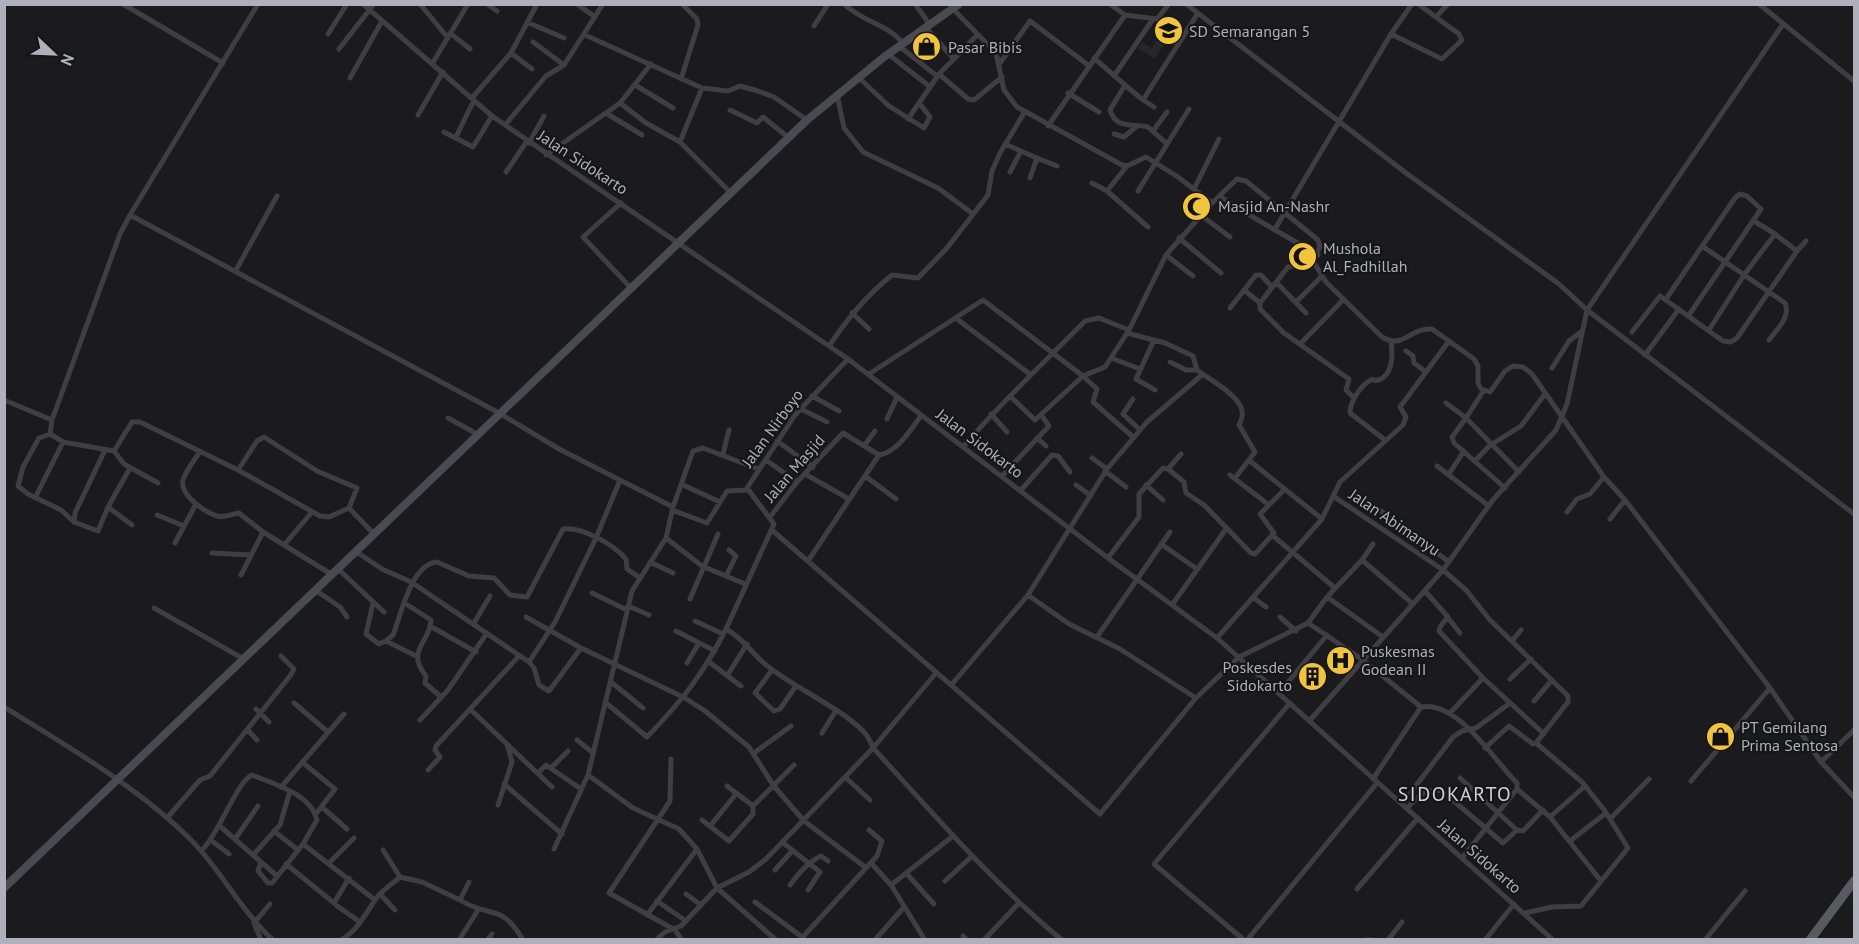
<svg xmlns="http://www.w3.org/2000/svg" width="1859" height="944" viewBox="0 0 1859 944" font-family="'PT Sans',sans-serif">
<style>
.built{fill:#27272a}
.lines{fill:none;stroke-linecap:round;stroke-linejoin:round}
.minor{stroke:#3e3e44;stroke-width:5}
.secondary{stroke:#4a4b52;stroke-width:8}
.primary{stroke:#585961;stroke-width:9}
.labels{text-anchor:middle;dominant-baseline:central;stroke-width:4.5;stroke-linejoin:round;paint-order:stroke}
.poi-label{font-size:16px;fill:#aeb1bc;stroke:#161618;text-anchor:start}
.street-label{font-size:16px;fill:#aeb1bc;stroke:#161618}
.quarter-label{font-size:20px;letter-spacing:1.5px;fill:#cfd0d8;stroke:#161618}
</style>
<rect width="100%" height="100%" fill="#1b1b1d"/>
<path class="built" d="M1173,16L1179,20L1155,59L1138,48L1142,42L1152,48Z"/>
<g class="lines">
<path class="minor" d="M123,4L223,63
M363,4L492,116L848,359L1108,558L1217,638L1553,940
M420,4L448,38
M487,4L497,11
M577,4L595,17
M844,4C864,23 886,23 903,43
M915,4L930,25
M1110,4L1125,15
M1186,4L1406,173L1559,284L1587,310L1854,514
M1759,4L1854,81
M953,9L996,53L1004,90L1017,107L1122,165L1127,166L1146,157L1178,177L1212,203L1237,179L1246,181L1318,240L1320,247L1313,261L1326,282L1382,337C1404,350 1410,327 1432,329L1474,359L1478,366V383L1481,389L1490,392L1505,371L1513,366L1523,367L1532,374L1604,477L1625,500L1770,688
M1436,17L1448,4
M529,23L564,38
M814,26L828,4
M926,28L954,59L939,74L968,99L974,100L1002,77
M450,33L470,49
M328,34L347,4
M1391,34L1412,4
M585,35L702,88L728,91L740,86L758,91L774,97L807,120
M533,42L564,65
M899,46L937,76
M339,49L374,4
M511,53L532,69
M888,54L929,86
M1094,58L1125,85L1110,110C1116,130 1133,123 1148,127L1166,143
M954,59L977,35
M1000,63L1030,21L1088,65
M432,64L468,4
M1114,76L1153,19
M858,77L889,106L924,128L930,117L920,104
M350,78L382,21
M681,79L698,25L697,19L682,4
M635,85L673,108
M1125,85L1143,100L1198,13
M702,88L680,142L730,192
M1068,93L1099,112
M837,94L844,128L863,152L938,188L973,214
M472,98L511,53L537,4
M1143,100L1154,107
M620,103L646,123L680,142
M730,110L757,123L763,117L789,138
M606,113L642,135
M418,115L443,72
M908,119L939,74
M505,125L546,76L564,65L603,4
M1048,126L1125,15L1157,19L1169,4
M1153,131L1167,112
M444,132L473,147L492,116
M1114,134L1124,137L1137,126
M456,137L474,100
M529,143L544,116
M1005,144L1021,151L1010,172
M1021,151L1037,158L1030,178
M546,155L620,103L651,64
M1037,158L1057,166
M506,172L527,141
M1092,183L1107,191L1148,227
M1194,189L1219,139
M1107,191L1127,166
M1138,191L1189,109
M1221,197C1252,218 1285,235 1318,255
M621,203L583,237L631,288
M130,215L258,4
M1202,216L1230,237
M1275,229L1391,34L1442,59L1462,40L1459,34L1418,4
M1179,238L1221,273
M1702,246L1785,303C1791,317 1777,329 1769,340
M1797,251L1806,241
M1166,255L1193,276
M1313,261L1288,267L1260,303V309L1284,333L1349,379L1346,390L1354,398
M236,270L277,196
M1276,282L1306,313
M1244,290L1260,303
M1666,299L1735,198L1740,194L1747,196L1761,209L1689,315
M1296,302L1321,277
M1230,308L1256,275H1261L1272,287
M852,313L869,329
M957,319L1031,375
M1709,330L1744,275L1775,234L1754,221
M1632,332L1660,296L1723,341L1731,342L1737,338L1797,251L1775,234
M1127,333L1165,343L1193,356L1197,370C1208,379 1240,395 1242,411C1243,415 1241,421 1239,425L1255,452L1235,478
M1154,340L1136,379L1155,390
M1300,344L1343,300
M829,346C848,318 866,296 892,275L918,278L947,248L988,195L992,171L1000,153L1024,113
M1406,351L1413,356L1414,363L1426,372
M1645,355L1679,309
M1111,358L1140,369
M848,359L795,415L747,488L774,524L726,629C746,640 752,655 770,668C797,689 842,709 864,732C870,738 871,746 876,751C936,817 993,883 1062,940
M1170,362L1186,370H1197
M1552,368L1569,341L1581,332
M869,374L983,300L1083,376L1097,389L1093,402L1133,437
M1484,390L1466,418L1519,472
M812,396L839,411
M1011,397L1035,420L1083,376L1105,367L1129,330L1166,255L1212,203
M1133,399L1123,414L1140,430
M4,400L52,420L120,234L130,215L499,413L559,449L673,507
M1446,403L1466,418L1452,437L1454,443L1505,488
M801,409L827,422
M991,414L1007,432
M448,418L477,434
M887,419L897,397
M52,420L50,434L63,442L114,451L132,422H140L238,470L257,441L264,437L317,471L357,488L349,508L373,533
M50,434L39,438L23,467L18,486L28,494L61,510L74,522
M1037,438L1046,446
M1385,440L1350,413C1350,402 1359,388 1369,381C1376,377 1370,382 1378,380C1393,376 1393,354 1391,342
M777,441L813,467
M864,446L875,431
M963,447C1001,402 1044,363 1085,321L1099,318L1129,330
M105,450L75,513L74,522L98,531L108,507L130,468
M114,451L124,464L158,483
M200,451C195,460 186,470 183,480C179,495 205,512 217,516C225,518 232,514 239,513L263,532L331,574
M723,454L729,430
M1092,458L1107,469
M766,460L797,482
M1475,461L1489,446L1521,426L1545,394
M1437,466L1489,506
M1168,469L1184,482L1186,493L1204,505L1251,553L1255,554L1274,533L1260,514L1285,489
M238,470L320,516L329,517L349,508
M1105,471L1126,487
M805,474L849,499
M1449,474L1464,451
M1230,475L1269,505
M865,476L896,499
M1002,476L1049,426L1042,416
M681,484L720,502
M1076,485L1090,495
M1146,485L1163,500
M1021,490L1052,455L1058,456L1070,472
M1333,496L1443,570L1466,590L1490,620L1568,696V702L1536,743L1533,744L1509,726L1485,748
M35,498L63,442
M108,507L132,525
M1377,508L1449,562
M672,510L707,523L727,491L747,490
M1567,512L1577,499L1590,494L1604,477
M157,515L184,526
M770,517L797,482L843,433L879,455C898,452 910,430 921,416
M1322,519L1340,482L1403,425L1406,417L1400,407L1449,341
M1610,519L1625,500
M773,531L1100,814L1196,698L1239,657L1308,623L1327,597L1362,560L1373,544
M1272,535L1335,588
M666,538L702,566L745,584
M175,543L196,504
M1161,544L1197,569
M284,545L312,512
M355,551L382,569L411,582L529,662L555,622L596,538L620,480
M212,553L250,555
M1108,558L1139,517V494L1163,468L1168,469L1181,454
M1362,560L1413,604
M808,561L879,455
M650,562L673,573
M337,568L384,612
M241,575L263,532
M726,576L736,556L729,550
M315,590L340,607L347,617
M1425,591L1448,617L1440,627L1439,631L1483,678L1544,734
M592,593L627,610
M1028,595L1069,624L1120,649L1196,698
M1327,597L1383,637
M1254,598L1266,607
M690,599L718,534
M373,603L366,634L379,644L386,641L418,657
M406,604L431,620C430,643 405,650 426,676L425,683L441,697
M1172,605L1226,529
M628,606L649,615
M154,608L242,658
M526,617L581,648L685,698L705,711L749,747L773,785L804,821L865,867
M1280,617L1296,631
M1448,618L1460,633
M695,621L723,634
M474,623L490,596
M1308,623L1363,660L1421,707C1457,700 1493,759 1517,783V789L1462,858
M430,626L476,652
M676,631L715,651
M1097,637L1170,532
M1217,638L1322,519L1250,461
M386,641L393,635C401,615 411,564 437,562L469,576L494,578L510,595L527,597L563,529C582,526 614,545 626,559L627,569L640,578
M1512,641L1521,630
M529,662L534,668L539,685L549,691L581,648
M709,662L741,686
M687,663L699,643
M772,670L755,693L774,711L780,709L796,686
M727,676L747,644
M1510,679L1531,659
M611,682L643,708
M952,684L1028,595L1107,469L1147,422L1203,374
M1279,693L1327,635
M1534,701L1552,680
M605,702L647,737C682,701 703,674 726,629
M294,703L328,732
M4,707C66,745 132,784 185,834C219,866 239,909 273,940
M256,709L269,722
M471,710L552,787
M1450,713L1483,678
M1311,719L1443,570L1492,501L1556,430L1567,404L1587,310L1783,24
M420,720L448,690L487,633
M248,730L257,740
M822,733L835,712
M577,740L592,752
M754,753L791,726
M671,759L670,801L609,893L675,930L682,940
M302,762L335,789L315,815
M1821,762L1854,730
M551,768L568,751
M428,770L440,757L435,750L436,746L519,656
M538,773L546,765L581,789
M845,777L870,800
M1460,778L1517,830
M1373,779L1421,707
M1691,781L1770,688L1821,762L1854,797
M504,784L562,834
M727,786L753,806L794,765
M281,787L344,714
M1517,789L1550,817L1585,786
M1402,804L1453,737L1462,731L1476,728L1510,703
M498,805L512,762L507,744
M323,808L347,829
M1407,808C1418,797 1425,787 1442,791L1503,843L1517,830L1523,831L1543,810
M1550,817L1601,881
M167,818L200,780L210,776L290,676L294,669L281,656
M1610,819L1649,779
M702,820L729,841L753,814V806
M710,826L736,794
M221,827L277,876
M274,831L298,850
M235,839L258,806
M212,841L229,854
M1570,841L1606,813
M782,842L820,872L808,890
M303,844L375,900
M554,849L588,775
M697,849L679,829L633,808L588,775L632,591L666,538L673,507L693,451L703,448L758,469
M202,850C219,834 237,781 252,775C274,784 311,794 317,820L303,844L272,883H268L258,871L261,862
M383,850L400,877
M253,855L280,825L290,791
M329,863L354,838
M871,863L891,885L925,940
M286,864L334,903L349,878
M775,870L792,851
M906,873L934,904
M945,881L971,857
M790,885C799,873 807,863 821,856L828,861
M891,885L953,836
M1357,889L1418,818
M380,894L395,910
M686,894L701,905
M460,900C490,919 501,902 523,940
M657,901L686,921
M755,902L802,937
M337,906L360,922
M1525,913L1552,907L1581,906L1628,848L1605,811L1582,782L1536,743
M647,915L697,849L717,888L776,940
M963,936L967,940
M261,940L254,923L270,904
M341,940C357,931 365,915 375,900C381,891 392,884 400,877L422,882L460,900L469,882
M459,940L478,910
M487,940L492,934
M656,940L665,932L681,926L717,888L749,872L766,859L873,748L936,673
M800,940L877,856L882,841L869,830
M875,940L904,907
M984,940L1018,904
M1244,940L1154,864L1290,703
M1247,940L1377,783
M1366,940H1372
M1388,940L1402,922
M1485,940L1514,904
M1705,940L1745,891"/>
<path class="secondary" d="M4,888L807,120L884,57L959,4"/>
<path class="primary" d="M1810,940L1854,881"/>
</g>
<defs>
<symbol id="school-disc" viewBox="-11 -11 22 22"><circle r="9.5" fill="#f2c43e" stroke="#161618"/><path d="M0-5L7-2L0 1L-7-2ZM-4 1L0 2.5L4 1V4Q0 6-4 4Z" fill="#111"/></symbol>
<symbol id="shop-disc" viewBox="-11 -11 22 22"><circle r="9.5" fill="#f2c43e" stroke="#161618"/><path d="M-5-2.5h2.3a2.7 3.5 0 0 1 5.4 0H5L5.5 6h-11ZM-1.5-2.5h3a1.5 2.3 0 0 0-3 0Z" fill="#111"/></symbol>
<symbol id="mosque-disc" viewBox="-11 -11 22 22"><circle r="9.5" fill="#f2c43e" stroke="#161618"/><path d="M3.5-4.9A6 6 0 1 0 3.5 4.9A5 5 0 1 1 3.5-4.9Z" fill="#111"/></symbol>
<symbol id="hospital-disc" viewBox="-11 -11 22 22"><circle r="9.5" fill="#f2c43e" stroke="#161618"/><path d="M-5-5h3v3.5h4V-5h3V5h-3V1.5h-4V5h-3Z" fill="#111"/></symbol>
<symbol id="building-disc" viewBox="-11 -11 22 22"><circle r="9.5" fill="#f2c43e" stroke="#161618"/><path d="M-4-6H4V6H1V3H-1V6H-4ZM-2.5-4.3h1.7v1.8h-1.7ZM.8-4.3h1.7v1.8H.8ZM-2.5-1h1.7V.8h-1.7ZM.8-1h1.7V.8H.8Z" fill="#111"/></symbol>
</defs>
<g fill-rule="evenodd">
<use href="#school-disc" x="1152" y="14" width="33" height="33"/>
<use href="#shop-disc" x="910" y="30" width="33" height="33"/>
<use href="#mosque-disc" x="1180" y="190" width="33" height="33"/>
<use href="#mosque-disc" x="1286" y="240" width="33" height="33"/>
<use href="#hospital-disc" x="1324" y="644" width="33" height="33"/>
<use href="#building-disc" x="1296" y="660" width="33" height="33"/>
<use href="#shop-disc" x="1704" y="720" width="33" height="33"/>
</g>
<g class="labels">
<g class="poi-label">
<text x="1189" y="31">SD Semarangan 5</text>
<text x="948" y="47">Pasar Bibis</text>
<text x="1218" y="206">Masjid An-Nashr</text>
<text x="1323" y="248">Mushola<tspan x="1323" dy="18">Al_Fadhillah</tspan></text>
<text x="1361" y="651">Puskesmas<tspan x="1361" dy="18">Godean II</tspan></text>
<text x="1292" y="667" text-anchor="end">Poskesdes<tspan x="1292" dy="18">Sidokarto</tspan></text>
<text x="1741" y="727">PT Gemilang<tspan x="1741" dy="18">Prima Sentosa</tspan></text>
</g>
<g class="street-label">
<text transform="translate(583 162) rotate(33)">Jalan Sidokarto</text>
<text transform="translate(772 428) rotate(-54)">Jalan Nirboyo</text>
<text transform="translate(980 443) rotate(37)">Jalan Sidokarto</text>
<text transform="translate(794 468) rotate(-49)">Jalan Masjid</text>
<text transform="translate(1395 522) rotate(34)">Jalan Abimanyu</text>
<text transform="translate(1480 856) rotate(41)">Jalan Sidokarto</text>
</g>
<g class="quarter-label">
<text x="1455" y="794">SIDOKARTO</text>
</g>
</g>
<rect width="1859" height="944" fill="none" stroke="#aeb1bc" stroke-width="12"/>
<g transform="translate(54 54) rotate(113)" stroke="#161618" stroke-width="4.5" paint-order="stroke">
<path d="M0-4.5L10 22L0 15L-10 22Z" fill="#aeb1bc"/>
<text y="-9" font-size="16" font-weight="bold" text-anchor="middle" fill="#aeb1bc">N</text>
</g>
</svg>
